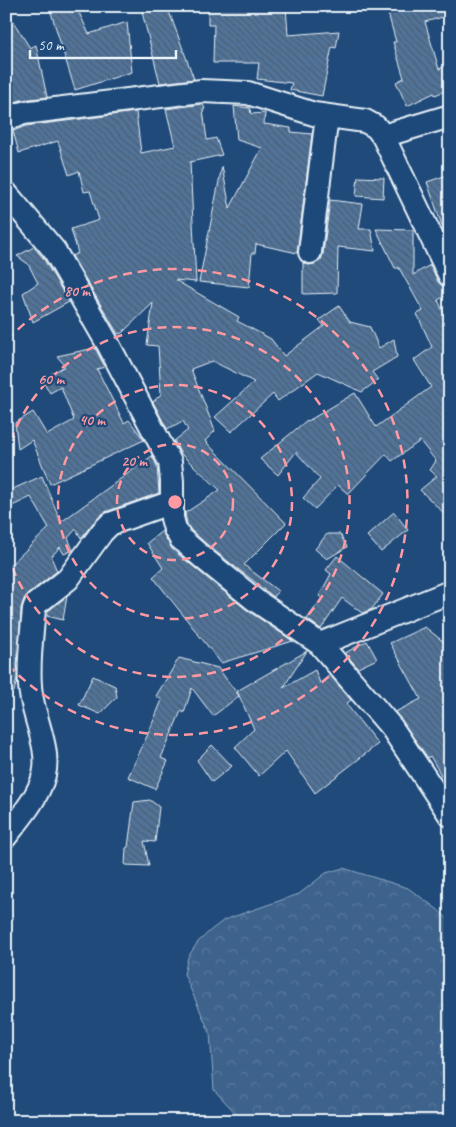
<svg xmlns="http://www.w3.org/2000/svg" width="456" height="1127" viewBox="0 0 456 1127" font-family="Caveat,sans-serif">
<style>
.forest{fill:url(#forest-crowns);stroke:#92aac2}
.building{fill:url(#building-back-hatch);stroke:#e8f1f8}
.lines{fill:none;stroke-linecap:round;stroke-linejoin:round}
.minor-casing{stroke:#e8f1f8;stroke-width:26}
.minor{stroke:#1f4a7a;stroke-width:22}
.ring{fill:none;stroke:#ff9aa2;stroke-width:2.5;stroke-dasharray:9 6}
.centre{fill:#ff9aa2;stroke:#1f4a7a;stroke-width:2.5}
.ring-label{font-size:15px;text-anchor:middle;font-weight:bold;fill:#ff9aa2;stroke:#1f4a7a;stroke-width:4.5;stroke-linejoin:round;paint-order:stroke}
</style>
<defs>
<pattern id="forest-crowns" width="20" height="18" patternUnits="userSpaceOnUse" patternTransform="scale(1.25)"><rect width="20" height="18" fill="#3c628c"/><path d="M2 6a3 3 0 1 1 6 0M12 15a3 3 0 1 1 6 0" fill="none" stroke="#58799d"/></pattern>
<pattern id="building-back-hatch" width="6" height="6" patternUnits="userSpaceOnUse" patternTransform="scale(1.25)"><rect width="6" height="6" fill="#517399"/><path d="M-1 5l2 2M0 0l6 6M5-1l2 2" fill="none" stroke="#4c5e72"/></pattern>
</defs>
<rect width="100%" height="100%" fill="#1f4a7a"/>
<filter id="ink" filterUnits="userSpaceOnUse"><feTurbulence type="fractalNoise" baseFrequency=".02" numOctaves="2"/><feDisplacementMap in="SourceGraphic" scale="10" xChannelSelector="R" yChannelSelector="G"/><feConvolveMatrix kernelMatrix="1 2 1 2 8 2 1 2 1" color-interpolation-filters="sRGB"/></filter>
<g filter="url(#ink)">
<path class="forest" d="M343,868L408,888L437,909L450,921V1121H243L214,1090L210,1033L184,974L188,957L198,942L211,930L224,920L299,894L326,873Z"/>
<path class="building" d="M49,6H76L89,34L127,22L132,72L75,90Z
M153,6H167L194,79L160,83L142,12Z
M208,6H286L288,35L339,31L336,48L332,47L322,96L290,90L292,83L257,79L259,63H213L214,25H208Z
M386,6H450V15L425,22L439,69L450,64V89L435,95L434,93L407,106L396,82L404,78L393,42H396Z
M6,10L30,48L36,45L47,97L21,100L6,105Z
M203,104L205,109L203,110L207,140L216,138L222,155L190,162L196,282L175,280L239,317L237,321L271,339L284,356L324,326L319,320L339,306L350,322L370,327L379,348L394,339L397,357L372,372L378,380L362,392L318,372L278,401L273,394L231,432L215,417L254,382L212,361L191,369L215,431L205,441L286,523L244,565L278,591L274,597L211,548L191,530L187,524L185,513L220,490L181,454L174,441L188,430L183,421L167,429L153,402L161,394L158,346L147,345L153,303L122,333L118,334L72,256L78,253L71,229L99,220L90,191L84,192L79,171L69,175L58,141L19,153L13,131L26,126L136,112L141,153L175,146L166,109Z
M234,106L250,108L251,114L265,113L264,124L291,128V132L312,134L297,253L256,244L255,253H252L249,287L199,282L222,166L230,208L262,148L237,140Z
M450,174V240H447L427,182Z
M358,177L384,178L383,198L356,196Z
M330,200L363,204L359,229H371L375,251L338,247L337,293L303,294V263L309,265L315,264L321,260L323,254Z
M376,229L413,230V275L430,265L438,282L446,288L449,294L438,300L450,327V519L420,490L437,476L430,470L436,461L420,441L392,461L386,454L348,494L338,485L315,509L303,498L320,479L296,452L278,475L260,459L307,420L308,421L355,393L376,427L431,387L414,360L432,347L417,314L423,311L399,268H395Z
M34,247L43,258L69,302L33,322L23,293L38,283L28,264L17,256Z
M95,348L105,367L97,369L124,423L129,420L144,440L50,484L32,440L18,449L15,423L33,412L47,435L74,420L61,387L50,393L42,379L65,366L57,356Z
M152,456L157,466L159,493L105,512L93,523L81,538L76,529L68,538L73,550L64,554L60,547L51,557L57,571L28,594L24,599L21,608L17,679L14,692L6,691V569L49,528L31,497L6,509V492L42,476L61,522Z
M394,512L408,530L381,552L367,536Z
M162,531L172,549L195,568L247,610L293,641L221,663L153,577L163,568L147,543Z
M327,534H340L347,547L327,559L315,549Z
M337,556L383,594L372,609L362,613L342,598L321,629L307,619L322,598L319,596L331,574L326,570Z
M67,596L63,620L47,616V612Z
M425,627L450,647V790L430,756L428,758L395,712L421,699L390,643Z
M367,641L377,659L358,668L345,653Z
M307,651L283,688L315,670L320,683L330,675L351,700L346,704L378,744L315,793L286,751L259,776L235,747L254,729L237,691Z
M179,658L218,668L239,696L213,716L192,688L184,713L181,711L161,758L168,761L155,789L128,777L148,734L162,700L156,696Z
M93,676L115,686L117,697L100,714L79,705Z
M212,745L232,766L212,782L197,760Z
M150,800L159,807L155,842L144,841L149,866L125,865L126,848L128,847L134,802Z"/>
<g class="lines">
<defs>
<path id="minor" d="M6,119L23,113L201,91L248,93L314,114L365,121L376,127L383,136L450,276
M383,136L450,116
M6,193L54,250L108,344L170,462L172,481V518L175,529L181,539L203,558L255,600L320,644L392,728L450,815
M310,252L327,116
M320,644L450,592
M6,836C20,818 38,798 44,775C51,747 31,714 30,685C28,660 32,634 34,609L36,604L68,579L102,532L110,524L172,502"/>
</defs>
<use href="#minor" class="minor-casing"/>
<use href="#minor" class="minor"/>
</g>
</g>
<g class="ring">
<circle cx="175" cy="502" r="58"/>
<circle cx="175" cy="502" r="117"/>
<path d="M6 455A175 175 0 1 1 6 549"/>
<path d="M7 340A233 233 0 1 1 7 664"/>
</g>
<circle cx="175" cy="502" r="8" class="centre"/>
<g class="ring-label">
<text x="77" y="296">80 m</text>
<text x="51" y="384">60 m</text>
<text x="92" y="425">40 m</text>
<text x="134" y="466">20 m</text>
</g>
<rect width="456" height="1127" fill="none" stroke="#1f4a7a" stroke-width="25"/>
<rect x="12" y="12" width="431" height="1102" fill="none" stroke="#e8f1f8" stroke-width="2" filter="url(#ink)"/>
<path d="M30 50v8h146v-8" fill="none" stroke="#e8f1f8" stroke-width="2.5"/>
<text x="38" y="50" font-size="15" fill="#e8f1f8" stroke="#1f4a7a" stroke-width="4" paint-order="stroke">50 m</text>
</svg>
